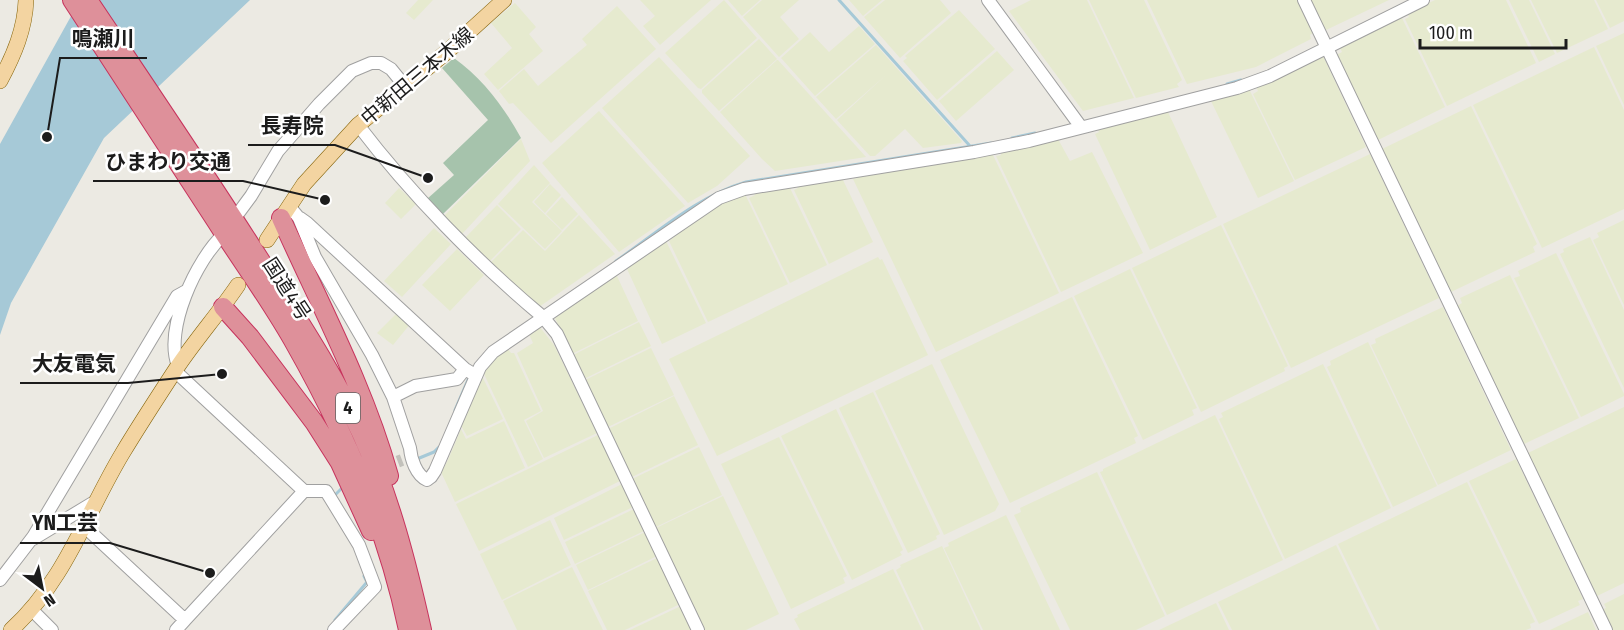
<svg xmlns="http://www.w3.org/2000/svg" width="1624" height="630" viewBox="0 0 1624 630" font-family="'Fira Sans Condensed','Noto Sans JP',sans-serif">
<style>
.farmland{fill:#e6eacf}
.cemetery{fill:#a6c3ac}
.water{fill:#a6c9d7}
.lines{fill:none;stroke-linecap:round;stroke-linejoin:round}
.stream{stroke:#a6c9d7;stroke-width:3}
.minor-tunnel{stroke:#c2c1bb;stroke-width:12;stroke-dasharray:12 6;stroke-linecap:butt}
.minor-casing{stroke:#a0a0a0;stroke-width:14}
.major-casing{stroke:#87660d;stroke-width:16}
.highway-casing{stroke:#c7335d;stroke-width:20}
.minor{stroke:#fff;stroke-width:12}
.major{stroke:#f3d4a1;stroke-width:15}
.highway{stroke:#de909a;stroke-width:18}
.labels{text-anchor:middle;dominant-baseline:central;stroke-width:5;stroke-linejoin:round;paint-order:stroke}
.shield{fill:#fff;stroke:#606060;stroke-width:1.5}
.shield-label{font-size:18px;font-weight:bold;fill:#1c1c1c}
.street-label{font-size:20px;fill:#1c1c1c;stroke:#fff}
.leader{fill:none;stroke:#1c1c1c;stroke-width:2}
.callout-dot{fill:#1c1c1c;stroke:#fff;stroke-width:2}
.callout-label{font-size:21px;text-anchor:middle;font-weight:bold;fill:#1c1c1c;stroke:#fff;stroke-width:5;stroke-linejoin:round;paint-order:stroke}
</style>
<rect width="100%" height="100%" fill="#eceae3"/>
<path class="farmland" d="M418,0H433L414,20L406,13Z
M640,0H711L660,45L643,26L655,16Z
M724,0L757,38L701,89L698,88L665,53Z
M728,0H760L742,16Z
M762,0H799L780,17L799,39L779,57L743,17Z
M849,0H882L863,16Z
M885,0H940L951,13L900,58L864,17Z
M1031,0H1087L1134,98L1083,111L1009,11Z
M1089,0H1144L1182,80L1177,84L1179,87L1136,98Z
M1147,0H1298L1313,33L1310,35L1311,39L1256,67L1187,84Z
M1310,0H1389L1324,31Z
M1435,0H1506L1536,63L1447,106L1405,19L1409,17L1407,13Z
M1509,0H1529L1555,54L1539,62Z
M1531,0H1594L1608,29L1557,53Z
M1596,0H1624V21L1610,28Z
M515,3L536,27L529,34L543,51L498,90L484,74L512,48L491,23Z
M617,6L656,49L551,143L513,103L509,104L499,91L524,69L538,86L587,45L582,39Z
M959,10L995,49L937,100L903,61L907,58L905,56Z
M1401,16L1445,107L1378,140L1336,55L1342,52L1340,48Z
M859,26L875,44L815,96L781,58L810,32L829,52Z
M1624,33V105L1596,46Z
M759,39L777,59L719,111L702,93V90Z
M876,45L962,141L961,143L923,148L905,129L875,156H870L837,120L886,75L836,119L816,97Z
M1594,47L1624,110V209L1542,248L1473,105Z
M997,51L1014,70L956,121L939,101Z
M1323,56L1366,147L1295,180L1253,94L1258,91L1256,87L1294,71Z
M659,57L750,156L717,186L688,203L602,108Z
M777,60H778L866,157L775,171L762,159L720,112Z
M1249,89L1294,181L1258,198L1210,99Z
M1471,106L1537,244L1533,247L1535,252L1451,292L1382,149Z
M1167,110L1217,217L1150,250L1095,134L1099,132L1097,128Z
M599,111L685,206L619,252L542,163Z
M521,139L530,161L462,234L444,216Z
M1058,139L1070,161L1092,152L1143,253L1061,292L996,156L1001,155V152Z
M992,153L1059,293L936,352L853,179L858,178L857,174Z
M1370,154L1439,298L1291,368L1223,224Z
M534,165L550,183L532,202L562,231L545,249L498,204Z
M842,178L873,242L829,264L794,190L798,188L797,185Z
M550,184L561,195L545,213L534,202Z
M789,186L827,265L790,283L749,198L755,195L753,190Z
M399,188L416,204L401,219L385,203Z
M744,192L788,284L708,322L669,241L674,237L673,233L705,210Z
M562,197L578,214L562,230L546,214Z
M497,205L521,229L490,261L465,238Z
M579,215L615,254L539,307L491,262L523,230L545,251Z
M1624,220V305L1593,240L1599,237L1597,233Z
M1221,225L1288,366L1284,368L1285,371L1201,412L1132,268Z
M434,228L451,244L402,297L384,281Z
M1590,237L1624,310V388L1560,254L1564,252L1563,249Z
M665,239L706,323L662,344L627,269L630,267L629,264Z
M457,249L484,275L450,311L422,285Z
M1556,253L1624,394V396L1581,417L1514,278L1520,276L1518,271Z
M878,257L880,260L882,259L928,355L717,456L669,359Z
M1130,269L1197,408L1192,410L1194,415L1143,440L1074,296Z
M616,274L638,321L572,354L555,318Z
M1510,275L1579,418L1524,444L1457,306L1462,303L1460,298Z
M1072,297L1138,436L1134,438L1136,443L1010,503L940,360Z
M1443,307L1511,450L1438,485L1371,345L1376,343L1375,339Z
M398,312L411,323L393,345L377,333Z
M639,322L651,346L584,379L573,355Z
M539,326L554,345L597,433L544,458L526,421L543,411L517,353L533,343L528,332Z
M1368,342L1437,486L1393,507L1327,367L1331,365L1330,361Z
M507,348L511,353H514L541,411L524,420L543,459L528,467L484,374L492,359Z
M651,348L674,395L608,427L585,380Z
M932,364L999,504L995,511L944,535L875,391Z
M1323,364L1391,508L1285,559L1219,419L1223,417L1221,413Z
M483,378L503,419L467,436L460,424L473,393Z
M873,392L940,534L936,536L937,539L908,553L839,408Z
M674,396L698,445L632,477L608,429Z
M1624,407V583L1597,596L1528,453Z
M836,409L903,550L900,552L902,555L852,580L781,436Z
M1215,415L1283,560L1167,615L1100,472L1103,471V469Z
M504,421L525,468L455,502L441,472L448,460L461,429L466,439Z
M598,435L620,481L479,551L456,504Z
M779,437L847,576L843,578L845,583L791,609L721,464Z
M699,447L722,495L656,527L632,479Z
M1516,459L1583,599L1578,601L1580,605L1539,624L1469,481Z
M1097,472L1165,616L1136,630H1070L1014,515L1021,512L1020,508Z
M1467,482L1535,622L1530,624L1531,628L1526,630H1380L1338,544Z
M622,484L633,507L564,540L554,518Z
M723,496L779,614L746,630H705L656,528Z
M634,509L644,531L575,564L565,542Z
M1006,515L1060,630H983L944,548L949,546L948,543Z
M550,520L571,565L502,600L480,554Z
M645,532L657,556L588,590L576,565Z
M1336,545L1377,630H1232L1218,602Z
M942,546L981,630H924L896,570L901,567L900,565Z
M657,558L680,604L625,630H607L588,591Z
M572,567L603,630H517L503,601Z
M893,569L922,630H800L794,619L798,617L797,615Z
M1624,594V630H1611L1601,610L1606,608L1604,604Z
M1216,603L1229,630H1159Z
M681,606L692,630H630Z
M1588,612L1596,630H1550Z"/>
<path class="cemetery" d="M454,58C483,79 504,107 521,138L443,214L427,199L454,175L443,163L488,120L442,68Z"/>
<path class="water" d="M80,0H250L104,138L11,303L0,335V144Z"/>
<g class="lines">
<path class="stream" d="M839,0L970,146
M1227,84L1241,80
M1012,138L1035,133
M616,261C657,233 698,196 746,182L991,143
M455,410L470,375
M417,459L434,452L439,447
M334,496L342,488
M335,620L367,582L364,576"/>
<path class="minor-tunnel" d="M381,468L402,460"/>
<defs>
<path id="minor" d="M988,0L1081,127
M1304,0L1606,630
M358,125C410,193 477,262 543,317L557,334L698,630
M289,206L299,218L315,257L372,355L393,397L410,448C411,459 416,475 427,480L431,477L435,471L480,367L493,352L719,198L744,189L974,152L1029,141L1237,88L1270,76L1423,0
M300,218L307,223L465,369L475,375
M234,219L251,196L278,151L319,104L352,71L371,63H381L391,69L404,85
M178,366C164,329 196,260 224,234
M175,371L304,491
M393,397L415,386L457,379L465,369
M85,527L185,620L304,491H326L359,545L375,587L334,630
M33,539L96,501
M0,580L33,537L177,296L186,291
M31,609L52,630
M176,630L185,620"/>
<path id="major" d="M0,81C14,55 25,29 26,0
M267,240L304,184L358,125L449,50L504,0
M11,630C65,581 86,514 122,454C140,424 159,395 178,366C197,338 219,313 238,285"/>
<path id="highway" d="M72,0C120,74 168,148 216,221C242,262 271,301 295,344C346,434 387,528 408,630
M88,0C147,88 207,176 264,266C299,321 335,375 362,435C390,497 407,563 422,630
M281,218C319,303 364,386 389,476
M223,307L250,337L314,422L340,463L371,531"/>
</defs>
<use href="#minor" class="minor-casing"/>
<use href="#major" class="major-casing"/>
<use href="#highway" class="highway-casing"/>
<use href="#minor" class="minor"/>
<use href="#major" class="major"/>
<use href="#highway" class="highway"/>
</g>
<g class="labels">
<rect class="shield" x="336" y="393" width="24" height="30" rx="4.5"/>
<g class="shield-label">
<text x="348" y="408">4</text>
</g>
<g class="street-label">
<text transform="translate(417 76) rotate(-40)">中新田三本木線</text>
<text transform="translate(287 289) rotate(57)">国道4号</text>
</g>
</g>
<path class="leader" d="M47 137L60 58H147M428 178L335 145H248M325 200L243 181H93M222 374L128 383H20M210 573L110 543H20"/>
<g class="callout-dot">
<circle cx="47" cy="137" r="6"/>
<circle cx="428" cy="178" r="6"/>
<circle cx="325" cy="200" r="6"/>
<circle cx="222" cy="374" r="6"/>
<circle cx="210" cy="573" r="6"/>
</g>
<g class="callout-label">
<text x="103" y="46">鳴瀬川</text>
<text x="292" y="133">長寿院</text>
<text x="168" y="169">ひまわり交通</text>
<text x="74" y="371">大友電気</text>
<text x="65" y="530">YN工芸</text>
</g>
<g transform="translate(42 588) rotate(148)" stroke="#ffffff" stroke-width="4.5" paint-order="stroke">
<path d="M0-4.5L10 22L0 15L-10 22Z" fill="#1c1c1c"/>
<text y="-9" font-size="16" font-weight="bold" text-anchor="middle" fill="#1c1c1c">N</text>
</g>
<path d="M1420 39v9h146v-9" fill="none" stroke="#1c1c1c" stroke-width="3"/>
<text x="1429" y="39" font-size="18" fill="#1c1c1c" stroke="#ffffff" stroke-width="4.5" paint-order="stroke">100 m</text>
</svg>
